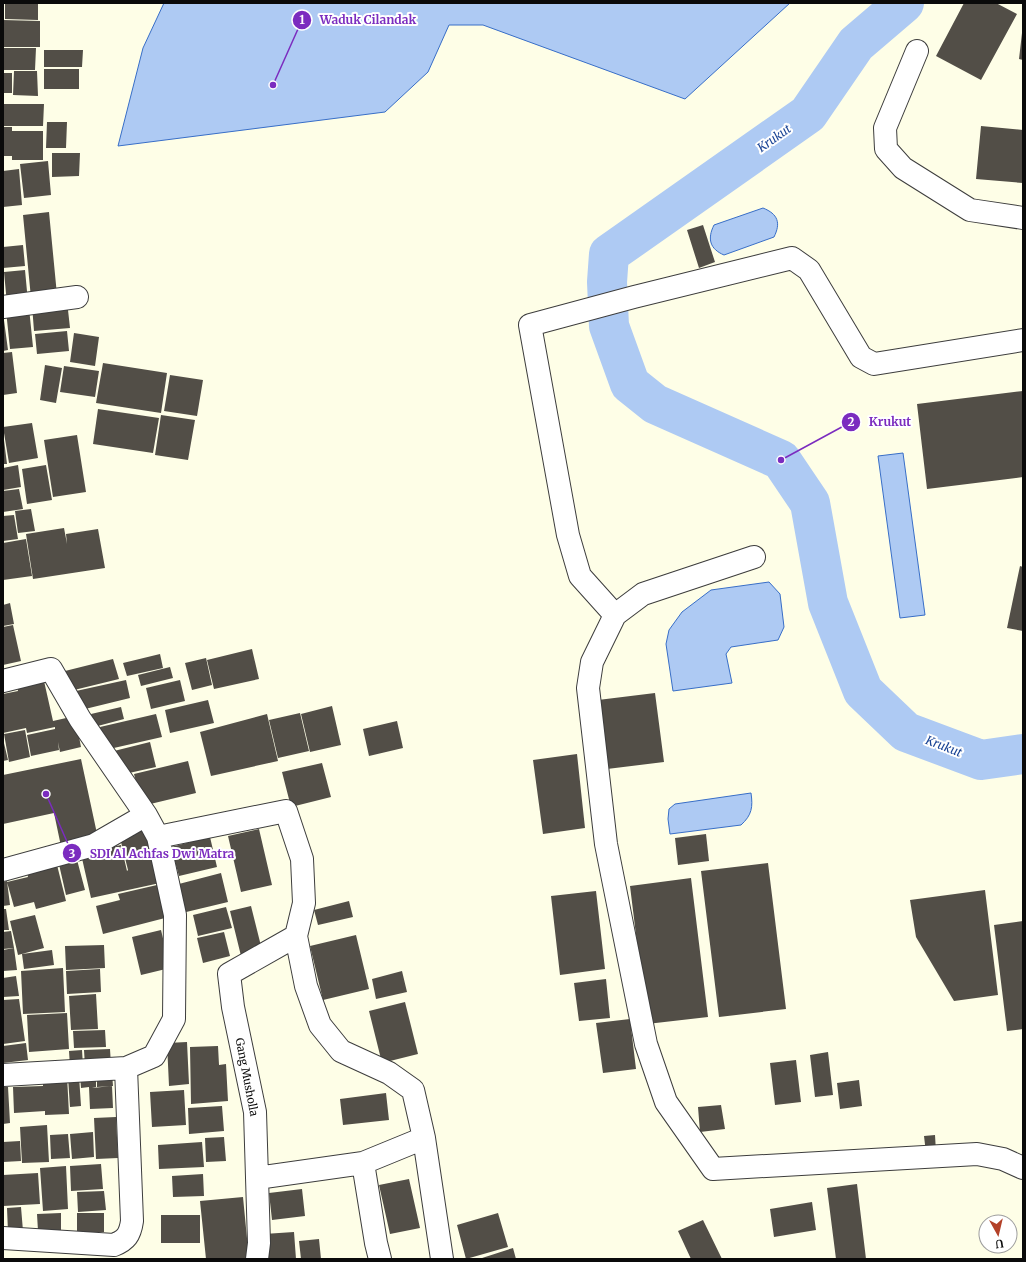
<svg xmlns="http://www.w3.org/2000/svg" width="1026" height="1262" viewBox="0 0 1026 1262" font-family="Merriweather,serif">
<style>
.water{fill:#aecaf3;stroke:#386ec7}
.lines{fill:none;stroke-linecap:round;stroke-linejoin:round}
.river{stroke:#aecaf3;stroke-width:40}
.building{fill:#524e47}
.minor-casing{stroke:#3d3d3d;stroke-width:24}
.minor{stroke:#fff;stroke-width:22}
.labels{text-anchor:middle;dominant-baseline:central;stroke-width:4;stroke-linejoin:round;paint-order:stroke}
.street-label{font-size:11px;fill:#0a0a0a;stroke:#fff}
.water-label{font-size:12px;font-style:italic;fill:#1a4495;stroke:#fff}
.leader{fill:none;stroke:#7b2cbf;stroke-width:1.5}
.callout-dot{fill:#7b2cbf;stroke:#fff;stroke-width:1.5}
.mark-label{font-size:12px;text-anchor:middle;font-weight:bold;fill:#fff}
.callout-label{font-size:12px;text-anchor:middle;font-weight:bold;fill:#7b2cbf;stroke:#fff;stroke-width:4;stroke-linejoin:round;paint-order:stroke}
</style>
<rect width="100%" height="100%" fill="#fefee7"/>
<path class="water" d="M164,3H790L685,99L483,25H449L428,72L385,112L118,146L143,48Z
M763,208C778,214 781,223 774,237L724,255C710,249 707,239 714,225Z
M903,453L925,615L900,618L878,456Z
M769,582L780,594L784,627L778,640L731,647L726,654L732,683L673,691L666,644L669,630L682,612L711,590Z
M751,793C753,807 752,815 741,825L670,834L668,819L669,809L675,804Z"/>
<g class="lines">
<path class="river" d="M904,3L856,44L808,114L609,254L607,282L609,326L630,384L655,404L781,460L810,503L828,603L863,691L906,732L981,760L1023,754"/>
</g>
<path class="building" d="M5,3H38V20L5,19Z
M964,3H996L1017,14L981,80L936,56Z
M3,20L40,21V47H3Z
M1022,33H1023V60L1019,59Z
M3,48H36L35,70H3Z
M44,50H83L82,67H44Z
M44,69H79V89H44Z
M14,71H37L38,96L13,95Z
M3,73H12V93H3Z
M3,104H44L43,126H3Z
M47,122H67L66,148H46Z
M981,126L1023,130V183L976,179Z
M3,127H12V131H43V160H12V156H3Z
M52,153H80L79,176L52,177Z
M48,161L51,195L24,198L20,164Z
M19,169L22,205L3,207V171Z
M49,212L57,295L31,298L23,215Z
M703,225L715,262L699,268L687,230Z
M23,245L25,266L3,268V247Z
M25,270L28,302L7,304L4,272Z
M67,301L70,328L34,331L32,305Z
M29,308L33,347L10,349L6,310Z
M3,313L8,350L3,351Z
M67,331L69,351L37,354L35,334Z
M74,333L99,337L95,366L70,362Z
M12,352L17,393L3,395V353Z
M103,363L167,373L161,413L96,403Z
M45,365L62,368L56,403L40,400Z
M64,366L99,371L95,397L60,392Z
M170,375L203,380L197,416L164,411Z
M1023,391V477L927,489L917,404Z
M98,409L159,418L153,453L93,444Z
M161,415L195,420L188,460L155,455Z
M32,423L38,458L9,463L3,427Z
M77,435L86,492L53,497L44,440Z
M4,440L7,464H3V441Z
M18,465L21,487L3,490V468Z
M46,465L52,500L27,504L22,469Z
M19,489L23,509L3,512V491Z
M31,509L35,531L18,533L15,511Z
M14,515L18,539L3,541V516Z
M64,528L67,544L66,534L98,529L105,568L33,579L26,534Z
M26,539L32,576L3,580V543Z
M1020,566L1023,567V631L1007,628Z
M10,603L14,624L3,626V605Z
M13,625L21,661L3,665V627Z
M252,649L259,679L214,689L207,660Z
M160,654L163,668L127,676L123,663Z
M206,658L212,685L192,690L185,663Z
M113,659L119,679L70,691L65,671Z
M170,667L173,678L141,686L138,675Z
M126,680L130,698L81,710L76,691Z
M180,680L185,701L151,709L146,688Z
M44,681L53,721L75,716L81,747L60,752L58,742L59,750L31,756L27,735L55,729V727L27,733L26,728L3,733V694L18,691L17,686Z
M655,693L664,762L607,769L598,700Z
M208,700L214,723L170,733L165,710Z
M332,706L341,745L310,752L301,714Z
M121,707L124,719L94,727L91,714Z
M300,713L309,751L278,758L269,720Z
M156,714L162,737L105,750L100,727Z
M267,714L278,761L211,776L200,732Z
M397,721L403,748L369,756L363,729Z
M25,730L30,757L9,762L4,734Z
M3,739L8,760L3,761Z
M150,742L156,767L120,775L114,751Z
M577,754L585,828L543,834L533,760Z
M81,759L99,843L62,851L54,813L3,824V775Z
M188,761L196,793L142,806L134,774Z
M322,763L331,797L291,807L282,772Z
M146,827L160,883L91,898L81,854L121,845L127,871L128,870L119,834Z
M259,829L272,885L241,892L228,836Z
M706,834L709,861L678,865L675,838Z
M210,837L217,867L179,876L171,847Z
M76,856L85,890L66,895L58,860Z
M56,861L66,901L36,909L34,902L14,907L7,882L28,877L26,868Z
M768,863L786,1009L719,1017L701,871Z
M221,873L228,902L182,913L175,885Z
M691,878L708,1017L647,1024L630,886Z
M7,881L10,905L3,906V882Z
M157,885L165,918L103,934L96,906L120,900L118,894Z
M985,890L998,995L954,1001L916,937L910,900Z
M596,891L605,969L560,975L551,896Z
M349,901L353,917L318,925L314,910Z
M251,906L263,954L242,960L230,911Z
M226,907L232,928L198,936L193,915Z
M3,909H6L9,930H3Z
M35,915L44,948L18,955L10,921Z
M1023,921V1029L1007,1031L994,925Z
M161,930L170,968L141,975L132,937Z
M11,931L14,948L3,949V932Z
M224,932L230,956L203,963L197,938Z
M356,935L369,989L323,1000L310,946Z
M104,945L105,968L66,970L65,946Z
M14,948L17,970L3,971V950Z
M52,950L54,965L24,969L22,954Z
M63,968L65,1012L23,1014L21,971Z
M100,969L101,992L67,994L66,971Z
M402,971L407,992L376,999L372,979Z
M16,976L19,996L3,997V978Z
M606,979L610,1018L579,1021L574,983Z
M96,994L98,1029L71,1030L69,996Z
M19,999L25,1041L3,1044V1000Z
M405,1002L418,1054L382,1063L369,1011Z
M67,1013L69,1049L29,1052L27,1015Z
M630,1019L636,1069L603,1073L596,1023Z
M105,1030L106,1047L74,1048L73,1031Z
M187,1042L189,1084L169,1086L167,1043Z
M26,1043L28,1060L3,1063V1046Z
M218,1046L219,1065L226,1064L228,1101L191,1104L190,1047Z
M110,1049L111,1065L85,1066L84,1050Z
M82,1050L83,1066L70,1067L69,1051Z
M828,1052L833,1095L815,1097L810,1055Z
M796,1060L801,1102L775,1105L770,1063Z
M112,1073L113,1086L97,1087V1074Z
M96,1074V1087L92,1088L112,1086L113,1108L90,1109L89,1087L81,1088L80,1075Z
M67,1076L69,1114L45,1115V1111L14,1113L13,1087L43,1086V1078Z
M79,1076L81,1106L70,1107L68,1077Z
M859,1080L862,1106L840,1109L837,1083Z
M3,1087H8L10,1123L3,1124Z
M184,1090L186,1125L152,1127L150,1092Z
M386,1093L389,1120L343,1125L340,1099Z
M721,1105L725,1129L700,1132L698,1107Z
M222,1106L224,1131L189,1134L188,1108Z
M116,1117L118,1158L96,1159L94,1118Z
M47,1125L49,1162L22,1163L20,1127Z
M93,1132L94,1157L72,1159L70,1134Z
M68,1134L70,1158L51,1159L50,1135Z
M935,1135L936,1152L926,1153L924,1136Z
M224,1137L226,1161L206,1162L205,1138Z
M20,1141L21,1161L3,1162V1142Z
M202,1142L204,1167L159,1169L158,1145Z
M101,1164L103,1189L71,1191L70,1166Z
M66,1166L68,1209L43,1211L40,1168Z
M38,1173L40,1204L3,1206V1175Z
M203,1174L204,1196L173,1197L172,1176Z
M409,1179L420,1228L390,1234L379,1185Z
M857,1184L866,1259H836L827,1188Z
M302,1189L305,1216L272,1220L269,1193Z
M104,1191L106,1210L78,1212L77,1192Z
M243,1197L249,1259H206L200,1201Z
M812,1202L816,1230L774,1237L770,1209Z
M21,1207L23,1231L8,1232L7,1208Z
M61,1213V1230L38,1231L37,1214Z
M77,1213H104V1232H77Z
M498,1213L508,1247L466,1259L457,1225Z
M161,1215H200V1243H161Z
M703,1220L722,1259H691L678,1231Z
M294,1232L296,1259H266L264,1234Z
M319,1239L321,1259H301L299,1241Z
M513,1248L516,1259H479Z"/>
<g class="lines">
<defs>
<path id="minor" d="M917,51L885,128L886,149L903,168L970,210L1023,218
M3,307L77,297
M754,557L643,594L615,615L592,662L588,688L606,844L646,1044L666,1102L713,1169L977,1154L1003,1159L1023,1168
M615,615L580,576L568,535L530,325L634,297L792,258L809,270L861,357L874,364L1023,340
M3,681L51,669L80,719L146,815L158,837L175,915L174,1019L154,1056L126,1068L3,1075
M158,837L286,811L302,859L304,903L296,936L306,986L320,1025L341,1051L389,1073L413,1090L424,1138L442,1259
M3,870L94,845L146,815
M363,1163L376,1243L380,1259
M257,1178L363,1163L424,1138
M3,1238L114,1245C126,1240 130,1235 132,1221L126,1068
M257,1259L259,1243L255,1112L233,1007L229,974L296,936"/>
</defs>
<use href="#minor" class="minor-casing"/>
<use href="#minor" class="minor"/>
</g>
<g class="labels">
<g class="street-label">
<text transform="translate(247 1077) rotate(79)">Gang Musholla</text>
</g>
<g class="water-label">
<text transform="translate(774 138) rotate(-35)">Krukut</text>
<text transform="translate(944 746) rotate(21)">Krukut</text>
</g>
</g>
<path class="leader" d="M273 85L302 20M781 460L851 422M46 794L72 853"/>
<g class="callout-dot">
<circle cx="273" cy="85" r="4"/>
<circle cx="781" cy="460" r="4"/>
<circle cx="46" cy="794" r="4"/>
<circle cx="302" cy="20" r="10"/>
<circle cx="851" cy="422" r="10"/>
<circle cx="72" cy="853" r="10"/>
</g>
<g class="mark-label">
<text x="302" y="24">1</text>
<text x="851" y="426">2</text>
<text x="72" y="858">3</text>
</g>
<g class="callout-label">
<text x="368" y="24">Waduk Cilandak</text>
<text x="890" y="426">Krukut</text>
<text x="162" y="858">SDI Al Achfas Dwi Matra</text>
</g>
<rect width="1026" height="1262" fill="none" stroke="#0a0a0a" stroke-width="8"/>
<g transform="translate(998 1234) rotate(172)"><circle r="19" fill="#ffffff" stroke="#9d9d9d"/>
<path d="M0-3L7 15L0 10L-7 15Z" fill="#b34128"/>
<text y="-6" font-size="11" font-weight="bold" text-anchor="middle" fill="#0a0a0a">U</text>
</g>
</svg>
